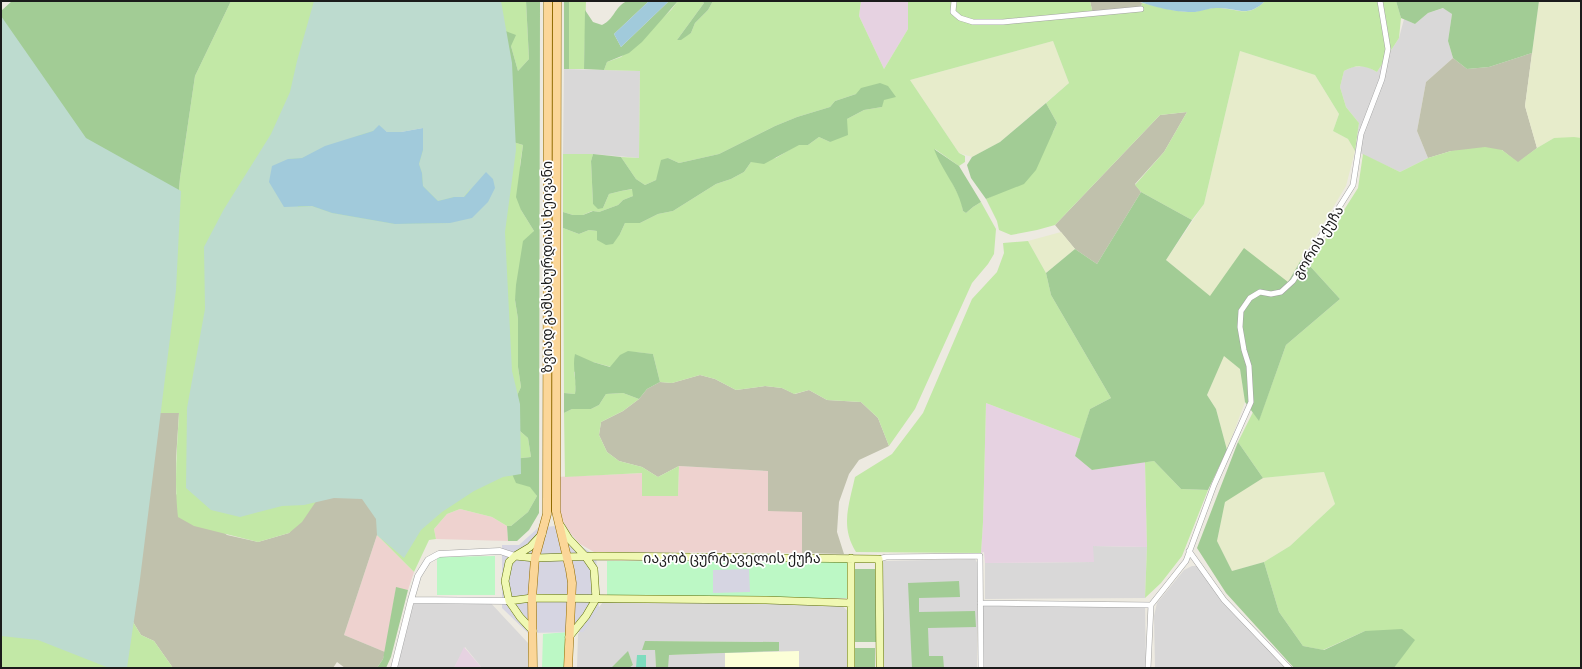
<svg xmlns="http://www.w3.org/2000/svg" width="1582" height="669" viewBox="0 0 1582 669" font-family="'PT Sans Narrow','Noto Sans Georgian',sans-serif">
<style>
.residential{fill:#d9d8d8}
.commercial{fill:#eed2cf}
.industrial{fill:#e6d2e1}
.education{fill:#fcffd8}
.construction{fill:#c0c1ac}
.farmland{fill:#e7eccb}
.grass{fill:#c2e8a6}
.forest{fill:#a2cc95}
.wetland{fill:#bddbcf;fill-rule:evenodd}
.park{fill:#bcf8c5}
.pitch{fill:#7edcbe}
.plaza{fill:#d6d5e2}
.water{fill:#a1cadb}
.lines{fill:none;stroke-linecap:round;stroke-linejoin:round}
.minor-casing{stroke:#a2a2a2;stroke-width:6}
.tertiary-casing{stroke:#a2a2a2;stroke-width:7}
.secondary-casing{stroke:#5c6f05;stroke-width:8}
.primary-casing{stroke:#916b01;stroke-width:9}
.minor{stroke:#fff;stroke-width:5}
.tertiary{stroke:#fff;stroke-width:6}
.secondary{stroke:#f0f8b3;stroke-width:7}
.primary{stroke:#fbd698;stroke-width:8}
.labels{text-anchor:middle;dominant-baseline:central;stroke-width:3.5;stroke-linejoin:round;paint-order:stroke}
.street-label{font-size:14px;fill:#1b1b1b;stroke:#fff}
</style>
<rect width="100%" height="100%" fill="#edeae1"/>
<path class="residential" d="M1444,8L1452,14L1448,41L1453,58L1426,82L1417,131L1428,158L1400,172L1355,151L1359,123L1346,107L1340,87L1344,71L1352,67L1366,66L1377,72L1399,38L1404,19L1415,24L1428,13Z
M564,69L640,71L639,158L593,154H563Z
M1093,546L1147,547L1145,598L985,599V563L1093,562Z
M975,559L978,564L977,668H884L883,561Z
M1192,566H1200L1222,600L1285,668H1155L1154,616L1157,603L1184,570Z
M488,600L528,643V668H482L465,647L454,668H397L413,602Z
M603,602L840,604L850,613L851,668H668V655L778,651L779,642L645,641L655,650L656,668H629L633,665L628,652L611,668H577L578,634Z
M982,604H1145L1146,668H983Z"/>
<path class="commercial" d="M679,466L768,471L802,511V553L594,552L580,544L566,528L558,507L556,477L643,473L642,496H678Z
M460,509L492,517L507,526L508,541L436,539L434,529L447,514Z
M377,535L414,572L408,590L396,588L385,652L344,635Z"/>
<path class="industrial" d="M861,1H908V29L884,69L859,16Z
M986,403L1081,439L1075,456L1092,470L1145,462L1147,547L1093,546L1094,562L985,563L984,552L981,553L983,522Z
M464,647L482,668H454Z"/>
<path class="education" d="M799,651V668H725V653Z"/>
<path class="construction" d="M1090,1H1138L1142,3L1141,9L1093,14Z
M1532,53L1525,106L1537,148L1518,163L1502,150L1451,151L1428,158L1417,131L1426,82L1453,58L1467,69L1489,67Z
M1187,112L1164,152L1135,184L1141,192L1097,264L1075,249L1055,225L1160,115Z
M700,375L715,379L736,390L765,386L782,388L795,394L809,390L827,400L861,402L878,418L889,446L859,460L849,474L839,502L837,532L844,554L802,553V512L768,511V471L679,466L658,477L642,467L619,461L607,452L599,435L601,422L623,411L639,399L647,389L660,382L672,383Z
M156,413H179L176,459V494L227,535L258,542L289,533L321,494L352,485L378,513L377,535L344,635L385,652L383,659L377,668H345L337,662L333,668H173L154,641L141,635L130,617Z"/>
<path class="farmland" d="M1539,1H1581V138H1554L1537,148L1525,106Z
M1053,41L1069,83L1000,142L972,157L959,153L910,80Z
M1240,51L1315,75L1339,114L1333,131L1348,139L1355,151L1346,186L1288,282L1210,297L1166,260L1204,204Z
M1061,232L1075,249L1046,273L1028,241Z
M1224,355L1240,369L1245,402L1227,450L1216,409L1207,395Z
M1324,472L1335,504L1290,546L1264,562L1232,571L1217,541L1225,501L1263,478Z"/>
<path class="grass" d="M231,1H526L529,59L518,71L511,46L373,131L506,140L523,145L520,165L521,210L534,231L515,300L518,319V367L521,387L514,402L513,425L528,438L531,457L513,459L537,496L528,512L511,526H507L492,517L460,509L447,514L434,529L436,539L429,540L414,572L377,535L378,513L352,485L321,494L302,522L289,533L258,542L194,526L178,517C174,482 177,448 179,413H156L130,617L141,635L154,641L173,668H1V524L173,256L180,178L195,76Z
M569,1H586L584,69H569Z
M678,1H702L704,3L677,40L691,33L695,23L708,10L713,1H861L859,16L884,69L908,29V1L1055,2L1090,1L1093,14L1141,9L1142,3C1158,6 1174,12 1191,12C1200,12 1209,7 1219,8C1238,9 1248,18 1265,1H1396L1401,18L1399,38L1377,72C1365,65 1356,64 1344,71L1340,87L1346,107L1359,123L1355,151L1348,139L1333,131L1339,114L1315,75L1240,51L1204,204L1192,220L1141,192L1135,185L1164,152L1187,112L1160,115L1055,225L1037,230L1011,235L999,230L997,221L986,199L1003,191L1053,132L1057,123L1046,103L1069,83L1053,41L910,80L959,153L965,156V162L959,166L935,149L961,200L963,211L966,213L973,207L981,202L996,229L994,254L988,264L972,283L915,409L889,446L878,418L861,402L827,400L809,390L794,394L782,388L765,386L736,390L715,379L700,375L672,383L660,382L653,354C630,352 626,347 611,367L593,362L574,372L576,384L575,394L564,393L563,228L579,234L589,230L620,234L625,223H640L658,214L673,211L716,184L731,179L744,172L751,162L776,158L799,144L808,145L819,137L830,142L847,119L864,110L882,107L856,94L835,101L830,107L797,117L775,126L719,154L679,163L668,158L656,180L645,185L636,179L621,157L639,158L640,71L604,70L607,62L621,57L671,10Z
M1574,137L1581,138V668H1394L1403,655L1365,631L1323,650L1303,646L1279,612L1264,562L1290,546L1335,504L1324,472L1263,478L1238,442L1253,412L1259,420L1286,345L1340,299L1309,265L1358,188L1363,154L1400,172L1428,158L1451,151L1485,147L1502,150L1518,162L1537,148L1554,138Z
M563,154H593L591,161L593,204L603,208L609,194L621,191L633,189V196L623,200L618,205L599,212L592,211L583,215H573L563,212Z
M1028,241L1046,273L1051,295L1111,398L1090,409L1081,439L986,403L983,522L981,553L856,552C840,526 849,505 855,477L892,454L923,413L972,299L997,272L1004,253L1003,243Z
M623,393L639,399L623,411L601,422L599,435L607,452L619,461L642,467L658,477L679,466L678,496H642V473L565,477L564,413L572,409H591L599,405L606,394Z
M1154,461L1181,489L1208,490L1182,556L1161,583L1145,598L1147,547L1145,462Z"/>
<path class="forest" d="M12,1H231L195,76L180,178L173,256L1,437V11Z
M526,1H540L539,513L529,530L517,541H508L507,526H511L528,512L537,496L530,487L516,483L509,467L513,459L531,457L528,438L513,425L514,402L521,387L518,367V319L515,300L516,285L523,241L534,231L521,210L516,197L523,145L506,140L423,128L498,28L516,35L511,46L518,71L529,59Z
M564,1H569V69H564Z
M627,1H649L614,34L621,47L669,1H678L642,42L629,53L607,62L604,70L584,69L585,10L593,22L602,25C615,19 614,7 627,1Z
M702,1H713L708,10L695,23L691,33L681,40H677L704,3Z
M1396,1H1539L1532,53L1489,67L1467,69L1453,58L1448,41L1452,14L1443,8L1428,13L1415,24L1401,18Z
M880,83L888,86L896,97L884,100L882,107L864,110L847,119L848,135L830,142L819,137L808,145H799L764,164L751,162L744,172L731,179L716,184L673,211L658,214L640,223H625L620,234L613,244L606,245L597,240V231L589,230L579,234L563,228V212L573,215H583L593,211L599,212L618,205L623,200L633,196L632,189L621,191L609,194L603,208L598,209L593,204L591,161L593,154L621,157L636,179L645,185L656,180L661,160L668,158L679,163L719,154L775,126L797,117L830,107L835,101L856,94L861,88Z
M1046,103L1057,123L1036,170L1024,184L986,199L971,178L967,165L972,157L1000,142Z
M934,149L959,166L981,202L973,207L966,213L963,211C959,188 942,171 934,149Z
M1141,192L1192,220L1166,260L1210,296L1244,248L1288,282L1301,260L1309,265L1340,299L1286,345L1259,421L1245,402L1240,369L1224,356L1207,395L1216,409L1227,450L1208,490L1181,489L1154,461L1092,470L1075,456L1090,409L1111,398L1051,295L1046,273L1075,249L1097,264Z
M628,351L653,354L660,382L647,389L639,399L623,393L606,394L599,405L591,409H572L564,413V393L575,394C577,380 572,367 575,354L593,362L610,367L620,355Z
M1238,442L1263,478L1225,502L1217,541L1232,571L1264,562L1279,612L1303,646L1324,650L1365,631L1402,629L1415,640L1394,668H1294L1226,593L1197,548Z
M854,569H875L876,642H855Z
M959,581L960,597L919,598V612L975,611L976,627L928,628L929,656H943L944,668H912L908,583Z
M396,587L408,590L391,657L386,668H377L383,659Z
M645,641L779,642V651L669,655L668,668H656L655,650H642Z
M855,648H875V668H855Z
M628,651L633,665L629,668H611Z"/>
<path class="wetland" d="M314,1H501L512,63L516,150L505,232L512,371L520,404L521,474L503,477L474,491L442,512L421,530L404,558L377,535L376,519L362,499L334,498L304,505L282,506L240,517L211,510L186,488L187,408L205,309L204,247L224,209L271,134L290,92L297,61ZM379,126L387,132H401L423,128V150L419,164L422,173L423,186L438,201L454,197H464L471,187L450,223L395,224L332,213L312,206L298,207L288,159L302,158L360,135L373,131Z
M1,16L86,138L181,191L176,290L140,579L127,668H109L38,640L1,636Z"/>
<path class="park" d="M495,556V595H437V557Z
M607,561L847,562V598H607Z
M568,632L566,668H542L543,634Z"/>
<path class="pitch" d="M637,655H646V668H636Z"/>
<path class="plaza" d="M563,525L579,545L590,552L596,553L599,608L583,632L528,633L502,608V545H519L538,528Z
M749,569L750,592L713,593V570Z"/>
<path class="water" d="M649,1H669L621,47L614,34Z
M1138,1H1265C1247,19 1237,7 1216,8C1209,8 1202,11 1195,12C1180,13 1152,7 1138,1Z
M379,125L387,132H401L423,128V150L419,164L422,173L423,186L438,201L454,197H464L486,172L493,179L495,188L488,202L472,218L450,223L395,224L332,213L312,206L284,207L269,182L272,166L288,159L302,158L325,146L373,131Z"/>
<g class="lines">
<defs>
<path id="minor" d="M954,1L953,12L960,18L973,22H1003L1141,9
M1189,551L1224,600L1289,668
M879,559L886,557L980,556L981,668
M980,603L1151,605
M1148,668L1151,605L1186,561L1214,485L1251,402L1249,366L1244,350L1240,327L1241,311L1250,298L1260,292L1271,294L1281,292L1293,281L1353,185L1361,134L1382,79L1388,49L1380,1"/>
<path id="tertiary" d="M411,600L509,601
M394,668L411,600L418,576L428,560L439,554L500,551L515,556"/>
<path id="secondary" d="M561,526L569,539L585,556L594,569L596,599L586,616L569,637
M515,556L535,558L598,556L879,559L880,668
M851,558V668
M509,601L532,598L766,600L851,603
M533,631L520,617L509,601L505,581L509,562L515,556L530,547L542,534"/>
<path id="primary" d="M557,1L556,511L570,570L572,583L568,668
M533,668L532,598L535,558L547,514L548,1"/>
</defs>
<use href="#minor" class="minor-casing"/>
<use href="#tertiary" class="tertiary-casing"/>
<use href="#secondary" class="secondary-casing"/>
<use href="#primary" class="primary-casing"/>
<use href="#minor" class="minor"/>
<use href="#tertiary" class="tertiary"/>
<use href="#secondary" class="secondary"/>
<use href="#primary" class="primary"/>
</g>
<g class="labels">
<g class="street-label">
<text transform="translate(1318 242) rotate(-58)">გორის ქუჩა</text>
<text transform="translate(547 267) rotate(-90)">ზვიად გამსახურდიას ხეივანი</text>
<text x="732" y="558">იაკობ ცურტაველის ქუჩა</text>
</g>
</g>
<rect width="1582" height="669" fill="none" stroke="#1b1b1b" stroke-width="4"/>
</svg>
